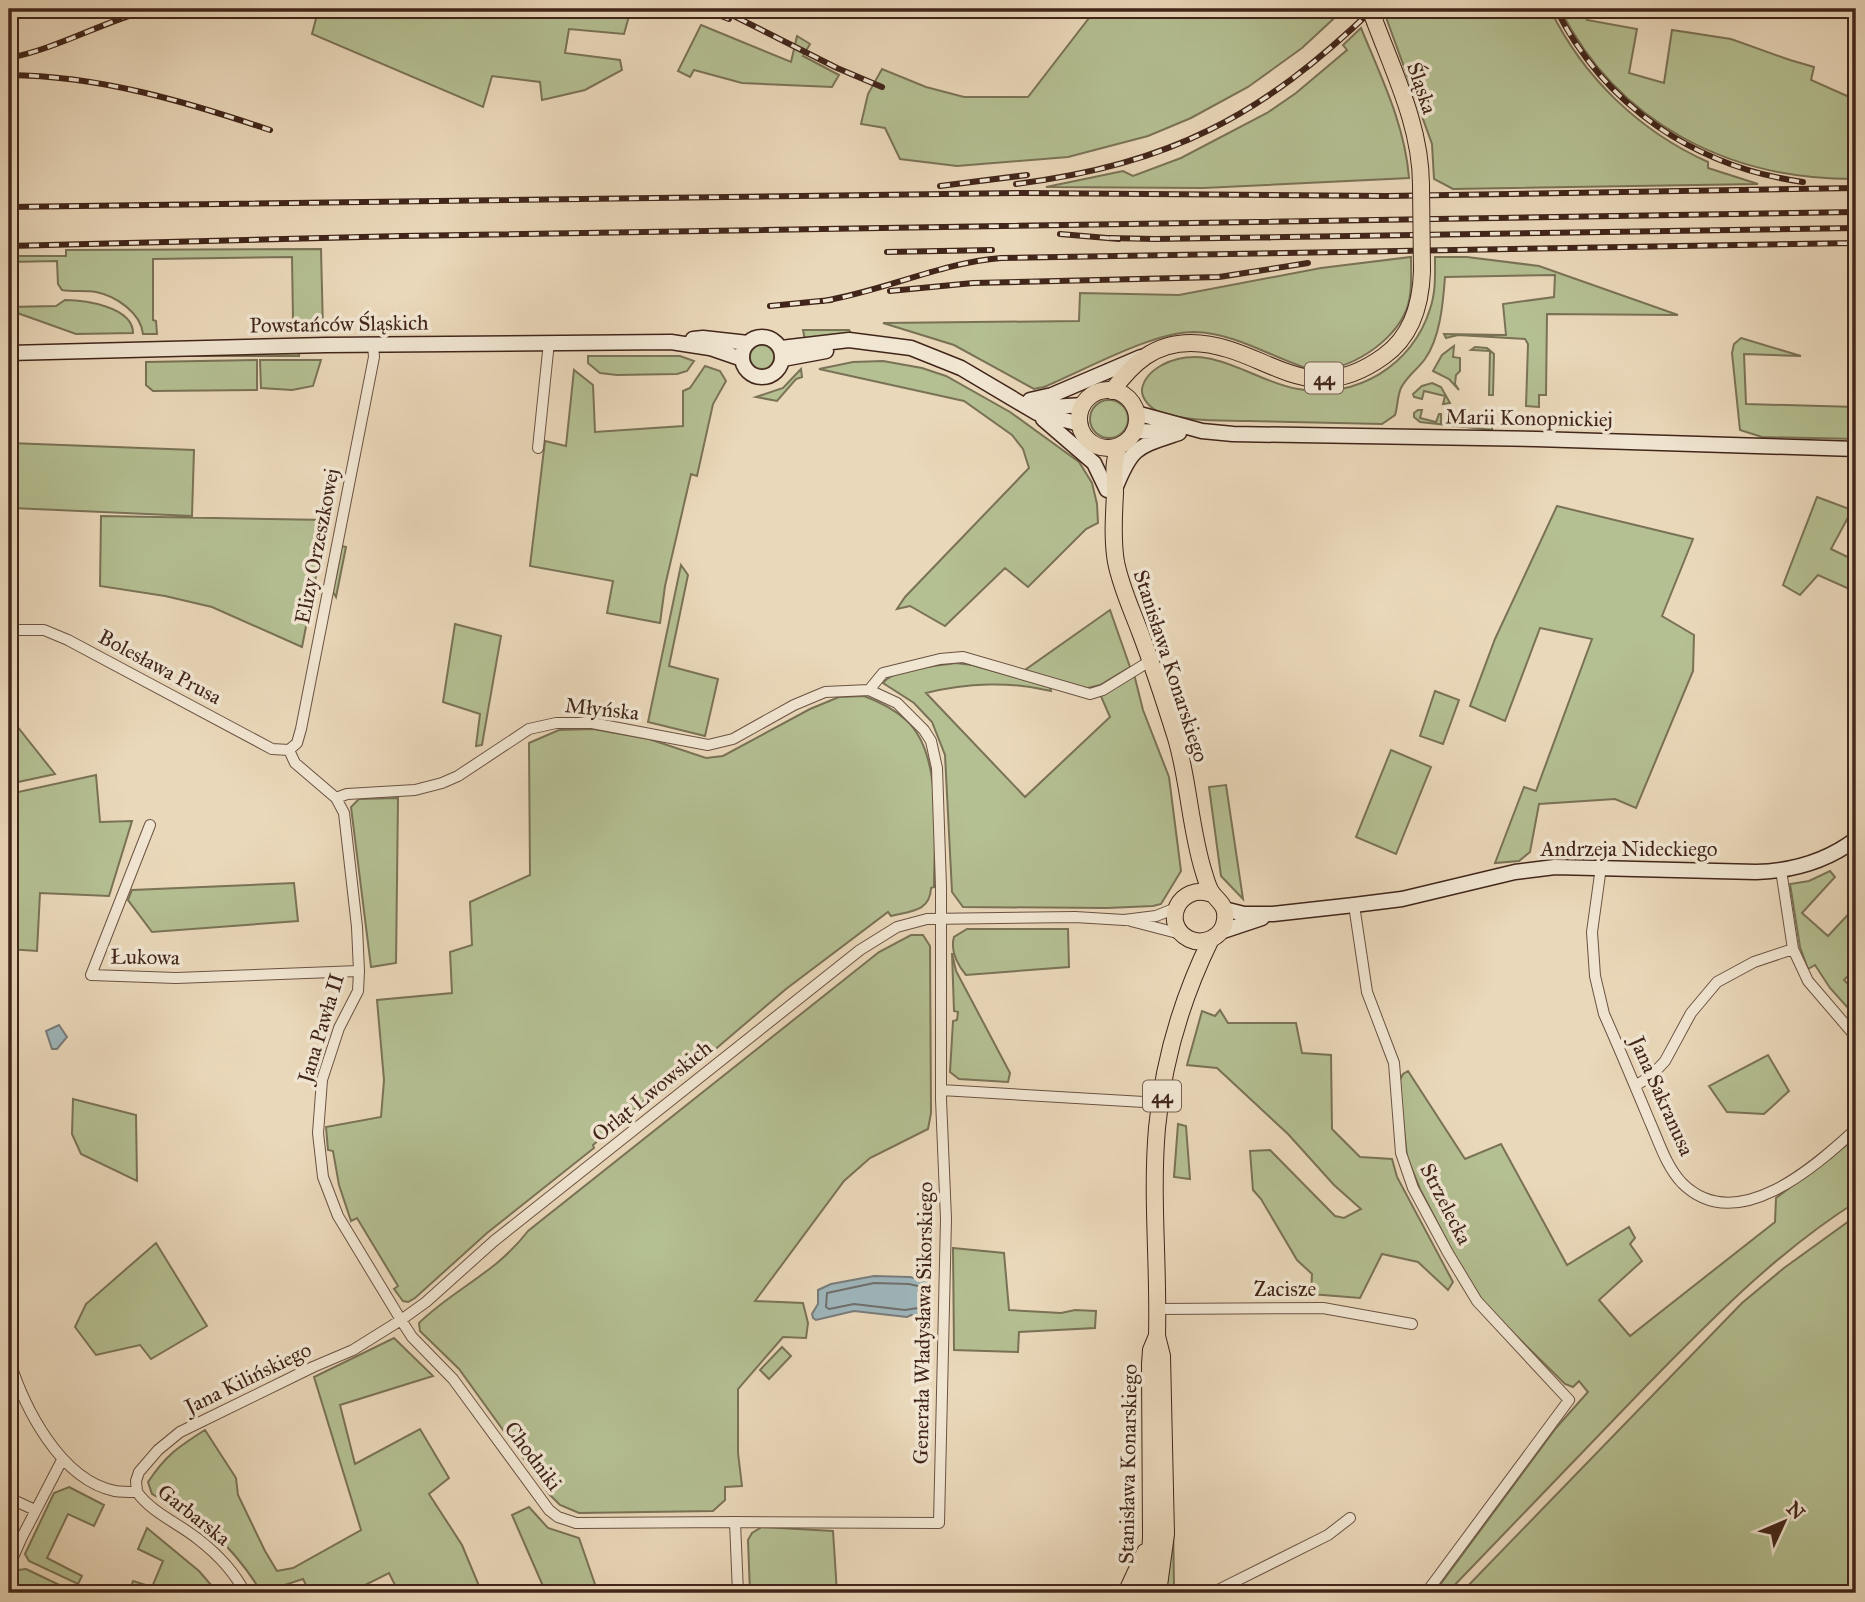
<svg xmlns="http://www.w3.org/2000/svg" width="1865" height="1602" viewBox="0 0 1865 1602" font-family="'IM FELL Great Primer',serif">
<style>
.green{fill:#b4bf92;stroke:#7a7256;stroke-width:2}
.water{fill:#9eb6bc;stroke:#797c7b;stroke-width:2}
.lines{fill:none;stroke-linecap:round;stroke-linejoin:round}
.shore{stroke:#706e6b;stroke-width:2}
.street-casing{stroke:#6b5242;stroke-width:12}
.secondary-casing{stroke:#41251a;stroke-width:17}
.primary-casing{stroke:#41251a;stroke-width:18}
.street{stroke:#f1e6d2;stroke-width:10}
.secondary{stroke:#f1e6d2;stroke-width:14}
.primary{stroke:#ead8ba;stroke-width:16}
.rail-casing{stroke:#41251a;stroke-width:6}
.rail{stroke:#f1e6d2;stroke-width:3.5;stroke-dasharray:10;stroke-linecap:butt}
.primary-bridge-casing{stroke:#41251a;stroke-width:18;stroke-linecap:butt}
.primary-bridge{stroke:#ead8ba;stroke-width:16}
.labels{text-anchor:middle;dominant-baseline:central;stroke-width:7;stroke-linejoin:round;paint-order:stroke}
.shield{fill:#f1e6d2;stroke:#765f51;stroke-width:2}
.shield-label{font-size:19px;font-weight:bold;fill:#41251a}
.street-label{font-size:21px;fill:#41251a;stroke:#f1e6d2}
</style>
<rect width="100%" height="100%" fill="#ead8ba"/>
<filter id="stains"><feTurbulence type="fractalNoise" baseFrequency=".00286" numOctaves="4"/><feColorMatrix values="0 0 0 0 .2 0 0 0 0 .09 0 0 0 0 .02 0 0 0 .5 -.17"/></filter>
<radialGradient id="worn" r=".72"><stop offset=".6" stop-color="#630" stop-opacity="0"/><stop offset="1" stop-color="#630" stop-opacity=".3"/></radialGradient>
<path class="green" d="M337,9H416C426,17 454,15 465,9H631L624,34L569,29L565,53L620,60L622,70L585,90L542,100L540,82L492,76L483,107L312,34L318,11Z
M1096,9H1353L1349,12L1343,10L1302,48L1248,87L1191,118L1148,136L1068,157L957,166L900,159L885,128L861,124L868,94L882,69L926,87L964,97H1028Z
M1383,9H1550C1583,77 1639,131 1708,162V168L1758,184L1453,189L1434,179L1432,144Z
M1560,9H1588L1587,20L1637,29L1629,73L1664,83L1672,30L1731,39L1790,60L1814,67L1811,80L1856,100V179C1730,180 1618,124 1560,9Z
M701,25L791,62L797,36L810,44L803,56L839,75L832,87L742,83L694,70L690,77L678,71Z
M1361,28C1381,77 1405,125 1409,178L1203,188L1046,187L1123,171L1133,176L1181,158L1267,113L1296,93L1347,50L1343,45Z
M321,249L323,330L290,331L293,320L292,257L153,259V320L156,321L157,334H143C141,313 116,296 96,292C85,290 73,292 62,290L58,284L57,261L9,262V256H66V250Z
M1411,257C1411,276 1413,298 1404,315C1390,345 1339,378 1306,368C1269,356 1235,333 1194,332C1152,332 1085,370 1044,387L1034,389L954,345L883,323L1079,321L1080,293L1179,295L1321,268Z
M1435,257H1467L1539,266L1678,315L1547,314L1546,395H1539V407L1526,406L1528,344L1525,339L1458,335L1446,338L1444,334L1506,335L1503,304L1554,297L1555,275L1445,277C1443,304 1440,338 1425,359C1417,370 1407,376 1401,388C1397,397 1398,406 1395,415L1382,424C1338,423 1294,422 1249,421C1220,420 1188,422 1160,412C1151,409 1141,399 1142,389C1144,378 1153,370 1162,365C1210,340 1251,381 1298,389C1356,400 1413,365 1430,309C1436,292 1435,274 1435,257Z
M65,300C85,300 133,307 133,333L76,334L9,310V307L56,306Z
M803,330H849L851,333L805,340Z
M1741,338L1801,356L1744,354L1746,404L1856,407V439L1762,437L1740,430L1732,353L1734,344Z
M750 357a12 12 0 1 1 24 0a12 12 0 1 1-24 0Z
M1454,346L1453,357L1460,358V371L1456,375L1455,384L1459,390L1449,379L1433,371L1442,355Z
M1475,347L1487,348L1494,354L1493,395H1489L1490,351L1471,350Z
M299,353V356H185L186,354Z
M588,356H680L694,361L687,371L677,374L617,375L600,373L588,363Z
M257,360V390L153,391L146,385V362Z
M260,360H321L313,386L292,390L261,388Z
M883,361L922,368L946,376L1010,412L1079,462L1092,483L1097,504L1098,523L1086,529L1028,587L1005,568L945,626L910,606L897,609L905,597L1029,468L1023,449L1012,435L964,401L819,369L853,362Z
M705,366L720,371L726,381L713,404L697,476L691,474L665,586L660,623L607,613L613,581L530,566L545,441L566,446L574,370L593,385L595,432L683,426V391L690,388Z
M801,369L802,377L796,379L777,401L756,397L783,388Z
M1432,383L1441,387L1450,403L1443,404L1445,396L1424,391L1422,399L1414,397L1413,394L1422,386Z
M1090 419a19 19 0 1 1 38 0a19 19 0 1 1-38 0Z
M1418,410H1422L1420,418L1436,422L1439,414H1441V423L1492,425V430L1420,422L1414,417V413Z
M9,443L194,450L192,516L12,508L9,516Z
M1817,497L1852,510L1831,549L1856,561V592L1818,575L1800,595L1783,585Z
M1557,506L1693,539L1662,616L1694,635L1693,671L1636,808L1615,799L1539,804L1530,852L1519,861L1495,863L1524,787L1536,791L1592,639L1540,628L1505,721L1470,706L1495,639Z
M101,516L327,520L302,647L212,607L165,596L100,586Z
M342,546L346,547L336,597L333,592Z
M681,565L688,575L669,666L718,679L705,736L648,722Z
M1110,610L1130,667L1100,685L1084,689L1025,670Z
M455,624L501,636L482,745L476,746L480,714L443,702Z
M956,663L972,665L1050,687L1051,691C1011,681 966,683 926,693L1025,797L1110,717L1100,694L1134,674L1143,710L1169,777L1181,871L1161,904L1153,906L1107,908L963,907L952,892L945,755L932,722L914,703L883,683C894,668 938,666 956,663Z
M1435,691L1459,700L1443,744L1420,736Z
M864,696C880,702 894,709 906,720C944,754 934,840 934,887L931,888C930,912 910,911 891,916L888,912L786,989L692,1069L688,1063L593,1145L594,1148L487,1233L415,1298L408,1302L403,1301L394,1289L398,1286L357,1218L351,1221L339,1185L333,1151L328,1150L326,1127L381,1117L384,1080L377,1000L452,993L450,952L472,945L470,902L530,875L529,743L559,730L593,729L649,739L706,758L723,756L810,709L839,697Z
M9,716L55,774L9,784Z
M1391,750L1431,767L1396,854L1356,837Z
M96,775L100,822L132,821L109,896L40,893L37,951L9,949V794Z
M1226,785L1243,899L1221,876L1209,787Z
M398,798L396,963L371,967L351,807L359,799Z
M1830,871L1835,877L1802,913L1828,936L1856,906V967L1844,980L1856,992V1017L1830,988L1815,965L1808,969L1800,947L1790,884L1809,881Z
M294,883L298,921L152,932L128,900L132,890Z
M967,929H1068L1069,967L966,975C957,964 950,951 954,937Z
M911,935H923L930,946L931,1113L928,1129L870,1158L844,1181L755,1301L803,1303L808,1323L806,1338L783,1337L738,1389V1453L742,1486L725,1487V1500L713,1511L579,1513L560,1505L550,1495L459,1369L420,1331L419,1323C455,1288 496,1273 528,1231L879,952Z
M952,953L956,971L1010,1073L1008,1082L959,1079L950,1072L953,1021L957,1020L958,1012L954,1011Z
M1220,1010L1228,1023H1296L1302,1053L1331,1055L1332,1129L1360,1157L1392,1159L1397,1177L1453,1282L1448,1290L1418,1262L1382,1254L1360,1298L1311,1294L1312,1274L1297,1260L1261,1199L1253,1190L1250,1151L1270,1150L1335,1216L1344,1218L1361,1209L1334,1185L1288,1134L1217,1068L1187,1065L1202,1011L1215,1016Z
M1768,1055L1789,1091L1764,1114L1727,1112L1709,1086Z
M1408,1071L1465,1159L1501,1144L1567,1265L1629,1227L1635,1238L1630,1244L1642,1261L1599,1300L1630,1336L1775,1222L1776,1198L1856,1138V1202C1777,1252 1714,1317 1649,1383C1581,1453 1514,1523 1447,1593H1434L1556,1428L1588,1392L1579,1381L1573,1387L1565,1384L1488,1308L1467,1280L1420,1189L1407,1157L1399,1082L1403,1074Z
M73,1099L136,1115L137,1181L81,1154L72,1134Z
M1178,1124L1186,1126L1190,1179L1174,1177Z
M1856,1216V1593H1461L1742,1303L1784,1268Z
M156,1243L207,1326L151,1359L140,1345L96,1355L75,1327L86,1304Z
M953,1248L1004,1253L1009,1310L1061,1313L1075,1310L1096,1311L1095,1328L1019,1332L1018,1352L954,1350Z
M394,1338L433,1376L340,1405L355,1464L420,1429L449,1478L429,1494L462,1545L482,1593H399L389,1573L349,1593H310L303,1579L275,1588L277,1593H262C229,1540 205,1524 152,1494L148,1482C166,1455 178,1447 205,1430L236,1478L238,1495L265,1551L277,1571L293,1568L361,1530L314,1377Z
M782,1347L791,1356L769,1379L760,1370Z
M69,1487L104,1505L94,1526L68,1514L47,1558L82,1576L78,1584L29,1561L25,1554L54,1493Z
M529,1507L548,1528L579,1538L597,1590L621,1589L622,1593H546L512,1515Z
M1173,1513L1174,1588L1163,1589Z
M762,1527L833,1531L837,1593H750L748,1540L752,1533Z
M147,1528L199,1571L218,1593H129L133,1581L152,1587L163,1561L138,1549Z
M26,1569L76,1593H31L12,1585L18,1570Z"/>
<path class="water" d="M59,1025L67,1037L57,1049H52L46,1031Z
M874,1276L910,1277L931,1282L932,1303L927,1302L925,1313L922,1316L911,1315L907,1317L854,1311L816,1320L813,1318L812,1314L818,1304V1290L831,1284Z"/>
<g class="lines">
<path class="shore" d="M874,1283L909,1284L922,1287L924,1295L918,1308L905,1310L854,1304L829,1309L826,1307L827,1293Z"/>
<defs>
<path id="street" d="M538,448L549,342
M9,630H44L68,640L272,749L289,750
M869,690L883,673L940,659L963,657L1090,694L1103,690L1150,661
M289,750L295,763L336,798L344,813L357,927L359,971L358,991L339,1028L322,1080L318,1133L323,1177L338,1216L401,1320L412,1337L453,1379L549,1510L558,1517L576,1523L735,1522L738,1593
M289,750L297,743L301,729L374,357L373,345
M336,798L347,794L415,790L442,783L458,776L529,729L556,723H592L708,745L733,739L794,705L825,692L869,690L897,703L924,730L931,741L937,768L941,887V1099L946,1219L939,1523L735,1522
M150,825L91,975L176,978L359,971
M1601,867L1592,932L1595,976L1604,1014C1620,1050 1635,1086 1650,1122C1659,1142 1666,1166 1682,1183C1736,1237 1815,1167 1856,1129
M1354,905L1367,992L1394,1063L1401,1153L1413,1188L1448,1253L1477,1301L1569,1400L1426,1593
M1131,921L1181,934
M1793,949L1808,981L1856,1037
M1635,1086L1651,1076L1665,1061L1691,1013L1717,982L1754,962L1793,949L1781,870
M941,1090L1161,1103
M1158,1309L1323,1308L1412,1324
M9,1359C24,1407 60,1480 115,1491C122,1492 130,1492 137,1492
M137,1492L136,1481L139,1472L158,1450L180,1432L313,1367L353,1350L401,1320L426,1302L494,1241L860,950L897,927L927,919L1075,917L1124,920L1156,916L1176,908
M137,1492C152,1513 178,1523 198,1539C216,1553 235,1573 245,1593
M9,1498L35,1510
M9,1566L22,1537L62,1460
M1212,1593L1328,1535L1350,1518"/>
<path id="secondary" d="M742 357a20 20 0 1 1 40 0a20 20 0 1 1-40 0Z
M693,339L703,338L748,343
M781,348L849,340L911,348L961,368L1037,413L1080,424
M9,353L326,345L671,342L710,348L742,359
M783,359L826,351
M1030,400L1052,395L1141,357
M1032,401L1052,407L1083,405
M1136,413L1202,431L1233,434L1536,439L1856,449
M1043,419L1094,463L1107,490
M1134,431L1169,432
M1115,489C1132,446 1137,447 1179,433
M1224,909L1244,914H1273L1354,905L1402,899L1515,872L1555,867L1756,872C1792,871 1827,861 1856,839
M1220,932L1262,918"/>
<path id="primary" d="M1375,22C1395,75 1421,128 1421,185
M1079 419a29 29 0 1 1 58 0a29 29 0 1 1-58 0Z
M1112,391C1133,363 1154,343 1191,343C1265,344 1304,414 1384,356C1412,336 1421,304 1422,271
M1119,446C1112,468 1115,471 1115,493C1114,515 1112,539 1116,562C1121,587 1131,608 1140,632C1153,666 1165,703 1176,738C1189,782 1190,829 1204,873C1206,879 1208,888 1212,893C1219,902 1227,906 1225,920C1223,937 1204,946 1189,939C1160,924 1179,882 1212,894
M1126,1593L1145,1552
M1143,1593L1150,1555L1151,1537L1150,1364L1151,1350L1156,1338
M1158,1593L1166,1534L1162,1356L1157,1336C1159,1267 1151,1197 1157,1128C1163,1063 1182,998 1211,939"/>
</defs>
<use href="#street" class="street-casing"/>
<use href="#secondary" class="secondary-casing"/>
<use href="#primary" class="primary-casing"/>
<use href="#street" class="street"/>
<use href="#secondary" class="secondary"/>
<use href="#primary" class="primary"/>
<defs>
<path id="rail" d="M703,9L729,19
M720,9L837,68L882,87
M1556,9C1605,107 1696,167 1803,182
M9,58C59,48 102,22 151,9
M9,75C100,76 184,101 270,130
M1016,184C1170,164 1261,117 1373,9
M940,186L1027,175
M9,207L1024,193L1387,196L1856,188
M1060,234L1119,239
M1110,238L1155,239L1856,228
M9,246L401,236L1856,212
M887,252L992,250
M890,291L973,283L1219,277L1308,263
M823,301C884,291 940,263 1001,258L1856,243
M770,306L831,300"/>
</defs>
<use href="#rail" class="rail-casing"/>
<use href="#rail" class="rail"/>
<defs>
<path id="primary-bridge" d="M1370,9L1375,22
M1421,185L1422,271"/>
</defs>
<use href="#primary-bridge" class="primary-bridge-casing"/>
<use href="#primary-bridge" class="primary-bridge"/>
</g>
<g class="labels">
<g class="shield">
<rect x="1305" y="362.5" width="38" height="31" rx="5"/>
<rect x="1143" y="1080.5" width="38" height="31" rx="5"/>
</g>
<g class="shield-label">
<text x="1324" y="378">44</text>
<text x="1162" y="1096">44</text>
</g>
<g class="street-label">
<text transform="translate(1422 88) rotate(71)">Śląska</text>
<text transform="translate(339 324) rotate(-1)">Powstańców Śląskich</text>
<text transform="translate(1529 418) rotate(1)">Marii Konopnickiej</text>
<text transform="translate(317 546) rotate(-79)">Elizy Orzeszkowej</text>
<text transform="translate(1171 666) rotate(72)">Stanisława Konarskiego</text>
<text transform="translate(160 667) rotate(28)">Bolesława Prusa</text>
<text transform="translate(602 709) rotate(6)">Młyńska</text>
<text x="1629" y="849">Andrzeja Nideckiego</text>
<text transform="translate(145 957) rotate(1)">Łukowa</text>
<text transform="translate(321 1028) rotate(-73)">Jana Pawła II</text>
<text transform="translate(652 1091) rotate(-39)">Orląt Lwowskich</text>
<text transform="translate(1662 1096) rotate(66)">Jana Sakranusa</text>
<text transform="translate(1446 1204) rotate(63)">Strzelecka</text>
<text x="1285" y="1289">Zacisze</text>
<text transform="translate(923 1323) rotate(-89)">Generała Władysława Sikorskiego</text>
<text transform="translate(248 1378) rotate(-26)">Jana Kilińskiego</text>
<text transform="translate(533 1456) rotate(53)">Chodniki</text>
<text transform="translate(1128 1464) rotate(-89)">Stanisława Konarskiego</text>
<text transform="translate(194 1515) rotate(38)">Garbarska</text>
</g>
</g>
<rect width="1865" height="1602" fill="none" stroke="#ead8ba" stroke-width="35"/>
<rect x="10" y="10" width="1844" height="1581" fill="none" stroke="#41251a" stroke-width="3.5"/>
<rect x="18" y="18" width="1830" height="1567" fill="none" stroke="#41251a" stroke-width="2"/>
<g transform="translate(1784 1522) rotate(46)" stroke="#f1e6d2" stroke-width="5" paint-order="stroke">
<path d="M0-5L12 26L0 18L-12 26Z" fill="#41251a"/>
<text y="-10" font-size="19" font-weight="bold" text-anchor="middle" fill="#41251a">N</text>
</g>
<rect width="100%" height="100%" filter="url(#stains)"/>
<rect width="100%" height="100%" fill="url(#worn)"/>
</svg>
